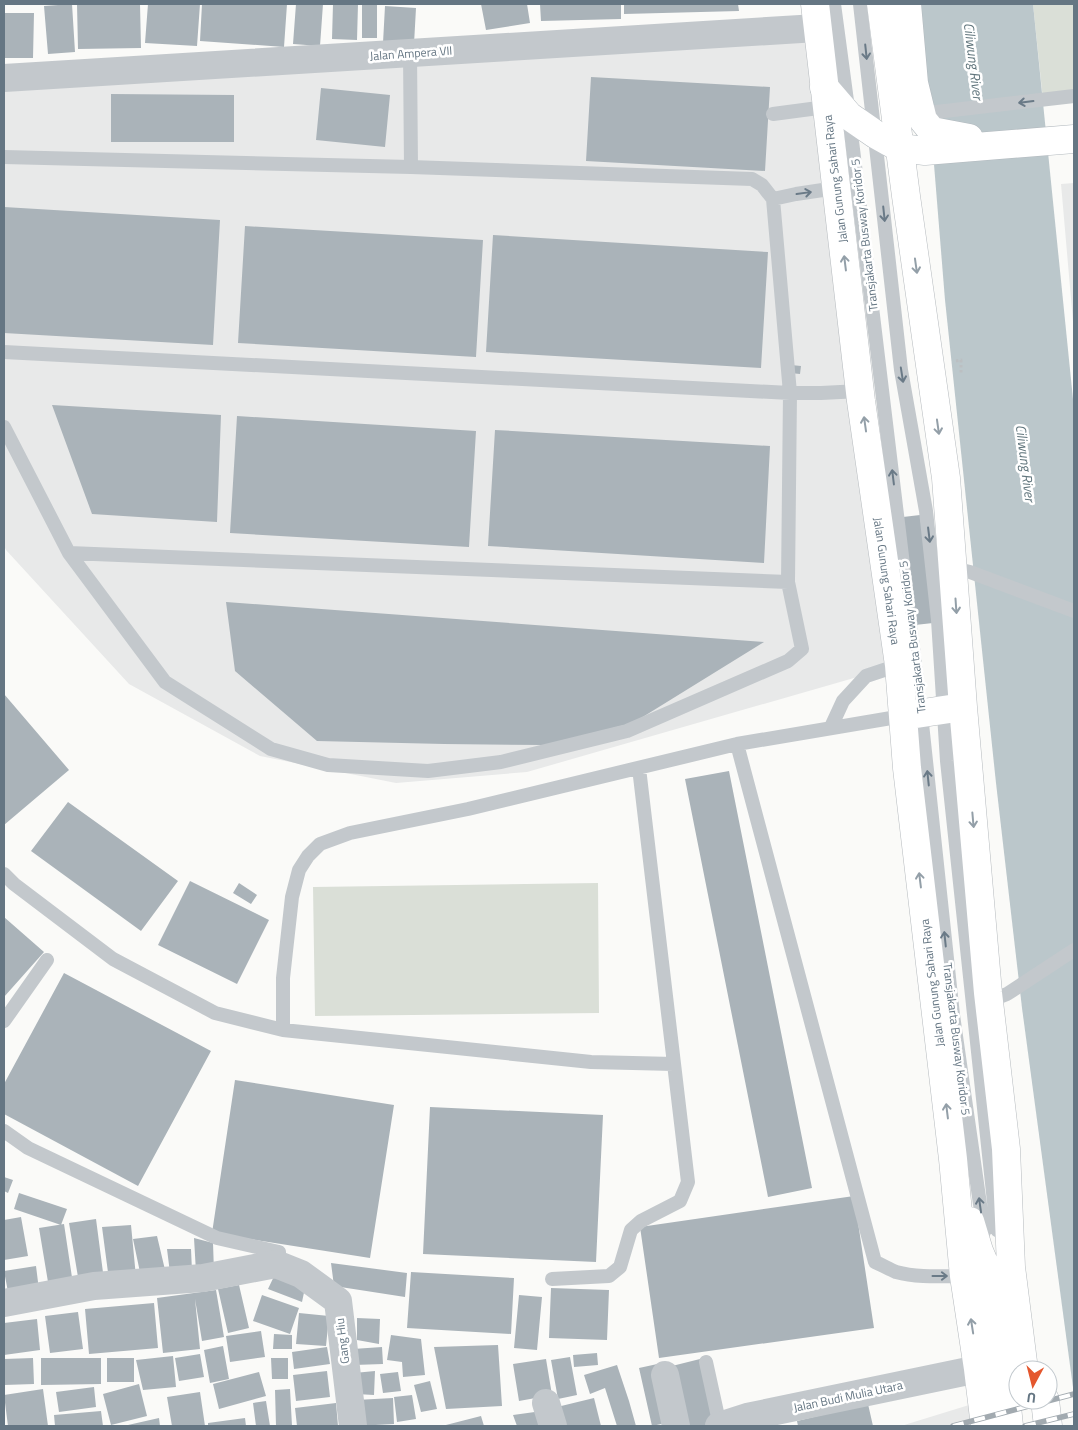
<svg xmlns="http://www.w3.org/2000/svg" width="1078" height="1430" viewBox="0 0 1078 1430" font-family="'Titillium Web',sans-serif">
<style>
.built{fill:#e8e9e9}
.green{fill:#dadfd7}
.water{fill:#bbc7cb}
.building{fill:#aab3b9}
.lines{fill:none;stroke-linecap:round;stroke-linejoin:round}
.secondary-casing{stroke:#b3babf;stroke-width:29}
.primary-casing{stroke:#b5babe;stroke-width:29}
.path{stroke:#bbbfc2;stroke-width:3;stroke-dasharray:2.5 2.5;stroke-linecap:butt}
.service{stroke:#c3c8cc;stroke-width:14}
.minor{stroke:#c3c8cc;stroke-width:28}
.tertiary{stroke:#c3c8cc;stroke-width:28}
.secondary{stroke:#fff;stroke-width:28}
.primary{stroke:#fff;stroke-width:28}
.rail-casing{stroke:#a2aab0;stroke-width:5.5}
.rail{stroke:#fff;stroke-width:4;stroke-dasharray:11;stroke-linecap:butt}
.oneway{stroke:#6a7a87}
.oneway2{stroke:#939fa8}
.labels{text-anchor:middle;dominant-baseline:central;stroke-width:5;stroke-linejoin:round;paint-order:stroke}
.street-label{font-size:12px;fill:#657683;stroke:#fff}
.water-label{font-size:14px;font-style:italic;fill:#60757c;stroke:#fff}
</style>
<rect width="100%" height="100%" fill="#fafaf8"/>
<path class="built" d="M817,28L899,665L527,772L396,783L260,756L129,684L6,550L4,546V84Z
M1074,183V333L1061,184Z
M982,1401L985,1426H901Z"/>
<path class="green" d="M1033,4H1074V96L1043,100Z
M598,883L599,1013L315,1016L313,887Z"/>
<path class="water" d="M921,4H1033L1074,409V1395L1022,1008L996,783L945,300Z"/>
<path class="building" d="M72,4L75,52L48,54L44,6Z
M77,4H140L141,48L78,49Z
M148,4H200L197,46L145,43Z
M202,4H287L284,47L200,41Z
M296,4H323L320,46L293,44Z
M333,4H358L357,40L332,39Z
M362,4H377V38H362Z
M481,4H527L530,23L486,30Z
M540,4H621V19L541,21Z
M624,4H738L739,11L624,14Z
M385,6L416,8L414,44L383,43Z
M4,13H34L33,58H4Z
M591,77L770,87L765,171L586,161Z
M321,88L390,95L385,147L316,140Z
M111,94L234,95V142H111Z
M4,207L220,220L213,345L4,333Z
M245,226L483,240L476,357L238,343Z
M493,235L768,252L761,368L486,352Z
M791,365L801,366L800,374L790,373Z
M52,405L221,415L217,522L92,514Z
M237,416L476,431L469,547L230,533Z
M495,430L770,446L764,563L488,546Z
M920,515L933,623L915,625L903,517Z
M226,602L764,642L633,723L545,745L444,744L317,741L235,671Z
M4,694L69,770L4,825Z
M729,771L812,1188L768,1197L685,779Z
M68,802L178,881L141,931L31,851Z
M190,881L269,920L237,984L158,945Z
M239,883L257,895L251,904L233,893Z
M4,917L44,952L4,997Z
M64,973L211,1051L138,1186L4,1114V1084Z
M235,1080L394,1105L370,1258L212,1233Z
M430,1107L603,1115L596,1262L423,1254Z
M4,1177L13,1180L8,1193L4,1191Z
M19,1193L67,1209L61,1225L14,1209Z
M854,1196L874,1328L659,1358L640,1227Z
M21,1217L28,1256L4,1260V1220Z
M96,1219L104,1280L79,1283L69,1223Z
M64,1224L73,1284L49,1288L39,1228Z
M131,1225L136,1277L109,1280L102,1227Z
M157,1236L166,1274L141,1277L133,1239Z
M194,1238L213,1243L214,1272H196Z
M167,1249H191L192,1271L170,1273Z
M331,1263L407,1273L405,1297L334,1286Z
M36,1266L39,1290L9,1297L4,1271Z
M277,1270L306,1283L302,1302L268,1289Z
M411,1272L514,1278L511,1334L407,1328Z
M239,1285L249,1328L228,1333L218,1289Z
M551,1288L609,1290L607,1340L549,1338Z
M216,1290L224,1337L202,1341L195,1299L200,1349L163,1353L157,1298Z
M262,1295L299,1308L290,1334L253,1321Z
M519,1295L542,1297L537,1350L514,1348Z
M154,1303L158,1348L89,1354L85,1309Z
M78,1312L83,1349L50,1353L45,1316Z
M299,1313L329,1316L326,1346L296,1344Z
M357,1318L380,1319L379,1344L357,1340Z
M37,1319L40,1350L4,1355V1323Z
M261,1331L265,1357L230,1362L226,1336Z
M274,1334L292,1335V1349H273Z
M391,1335L421,1339L425,1375L403,1377L402,1362L387,1360Z
M498,1345L502,1406L446,1409L434,1347Z
M223,1346L229,1379L210,1383L204,1350Z
M327,1347L330,1364L294,1369L292,1352Z
M382,1347L383,1364L354,1365L353,1349Z
M597,1353L598,1365L574,1367L573,1355Z
M200,1354L204,1377L179,1381L175,1358Z
M173,1356L176,1387L143,1390L136,1360Z
M570,1357L577,1395L558,1399L551,1360Z
M33,1358L34,1384L4,1385V1359Z
M41,1358H101V1384L41,1385Z
M107,1358H134V1382H107Z
M271,1358H288V1379H272Z
M546,1359L552,1395L519,1401L513,1364Z
M700,1359L715,1423L703,1426H678L664,1368Z
M662,1363L675,1421L652,1426L639,1368Z
M617,1365L629,1401L636,1426H617L605,1388L590,1394L584,1375Z
M327,1371L330,1397L296,1401L293,1375Z
M375,1371L374,1395L356,1394L354,1373Z
M259,1372L266,1396L219,1409L213,1384Z
M398,1372L401,1391L383,1393L380,1374Z
M430,1381L437,1409L421,1412L414,1385Z
M139,1384L147,1416L111,1425L103,1394Z
M94,1387L96,1407L59,1412L56,1392Z
M43,1389L48,1426H8L4,1395Z
M290,1389L292,1426H276L275,1390Z
M200,1392L205,1426H172L167,1397Z
M412,1395L416,1419L397,1422L394,1397Z
M393,1398L394,1424L357,1426L356,1400Z
M594,1398L601,1426H558L553,1408Z
M266,1401L270,1426H256L253,1403Z
M336,1403L338,1426H297L295,1408Z
M868,1404L873,1426H798L797,1421Z
M101,1411L103,1426H55L54,1415Z
M542,1411L544,1426H517L513,1415Z
M481,1416L484,1426H442Z
M159,1418L160,1426H129L128,1425Z
M245,1418L246,1426H208V1423Z"/>
<g class="lines">
<defs>
<path id="secondary" d="M907,4L914,83L923,120L932,131L969,138
M824,87L849,116L875,134L900,148L925,151L1074,139"/>
<path id="primary" d="M815,4L861,401L899,665L907,768L953,1159L964,1276L978,1369L985,1426
M881,4L906,196L946,478L963,707L988,993L1006,1149L1011,1267L1024,1370
M903,716L963,707
M970,1221L979,1251L987,1270L1004,1378L1009,1426
M1045,1400L1048,1426"/>
</defs>
<use href="#secondary" class="secondary-casing"/>
<use href="#primary" class="primary-casing"/>
<path class="path" d="M956,361L961,360V374"/>
<path class="service" d="M834,4L849,116L921,714L953,1015L984,1232
M860,4L901,370L926,511L933,575L938,620L947,761L997,1230
M410,53L411,167
M773,114L826,107
M919,114L1074,96
M4,157L411,167L752,179L762,185L773,199L790,393L788,582L802,649L788,661L627,731L501,762L428,771L328,765L271,749L165,682L69,553L4,427
M773,199L796,194L836,188
M4,352L790,393H821L860,391
M69,553L788,582
M953,568L970,572L1074,611
M831,727L843,701L866,676L899,665
M737,744L875,1262C882,1265 889,1269 896,1272C918,1278 942,1276 964,1276
M4,874L14,884L113,959L215,1013L283,1030L591,1062L674,1064
M989,1001L1007,994L1074,950
M4,1021L47,960
M283,1030V978L292,897L299,870L308,856L320,844L350,833L468,809L737,744L903,716
M4,1131L28,1148L217,1238L279,1252
M552,1279L609,1276L620,1267L631,1230L641,1221L680,1201L688,1182L639,768
M706,1362L720,1426"/>
<path class="minor" d="M4,1303L94,1286L203,1278L276,1264L301,1274L338,1301L353,1426
M665,1375L676,1426
M546,1403L553,1426
M719,1426L747,1417L978,1369"/>
<path class="tertiary" d="M4,78L817,28"/>
<use href="#secondary" class="secondary"/>
<use href="#primary" class="primary"/>
<defs>
<path id="rail" d="M953,1426L1074,1394
M1025,1426L1074,1414"/>
</defs>
<use href="#rail" class="rail-casing"/>
<use href="#rail" class="rail"/>
</g>
<defs><path id="oneway-shaft" d="M-6 0H5M1.5-3L5.5 0L1.5 3" fill="none" stroke-width="1.6" stroke-linecap="round" stroke-linejoin="round" transform="scale(1.25)"/></defs>
<g class="oneway">
<use href="#oneway-shaft" transform="translate(866 52) rotate(84)"/>
<use href="#oneway-shaft" transform="translate(1026 102) rotate(173)"/>
<use href="#oneway-shaft" transform="translate(804 193) rotate(-8)"/>
<use href="#oneway-shaft" transform="translate(884 214) rotate(84)"/>
<use href="#oneway-shaft" transform="translate(902 375) rotate(81)"/>
<use href="#oneway-shaft" transform="translate(893 477) rotate(-97)"/>
<use href="#oneway-shaft" transform="translate(929 535) rotate(83)"/>
<use href="#oneway-shaft" transform="translate(928 778) rotate(-96)"/>
<use href="#oneway-shaft" transform="translate(945 939) rotate(-96)"/>
<use href="#oneway-shaft" transform="translate(980 1205) rotate(-98)"/>
<use href="#oneway-shaft" transform="translate(940 1276)"/>
</g>
<g class="oneway2">
<use href="#oneway-shaft" transform="translate(845 263) rotate(-97)"/>
<use href="#oneway-shaft" transform="translate(916 266) rotate(82)"/>
<use href="#oneway-shaft" transform="translate(865 424) rotate(-98)"/>
<use href="#oneway-shaft" transform="translate(938 427) rotate(82)"/>
<use href="#oneway-shaft" transform="translate(956 606) rotate(86)"/>
<use href="#oneway-shaft" transform="translate(973 820) rotate(85)"/>
<use href="#oneway-shaft" transform="translate(920 880) rotate(-97)"/>
<use href="#oneway-shaft" transform="translate(947 1111) rotate(-97)"/>
<use href="#oneway-shaft" transform="translate(972 1326) rotate(-99)"/>
</g>
<g class="labels">
<g class="street-label">
<text transform="translate(411 53) rotate(-4)">Jalan Ampera VII</text>
<text transform="translate(835 179) rotate(-97)">Jalan Gunung Sahari Raya</text>
<text transform="translate(864 235) rotate(-97)">Transjakarta Busway Koridor 5</text>
<text transform="translate(887 581) rotate(82)">Jalan Gunung Sahari Raya</text>
<text transform="translate(912 637) rotate(-97)">Transjakarta Busway Koridor 5</text>
<text transform="translate(932 983) rotate(-97)">Jalan Gunung Sahari Raya</text>
<text transform="translate(957 1039) rotate(83)">Transjakarta Busway Koridor 5</text>
<text transform="translate(342 1341) rotate(-97)">Gang Hiu</text>
<text transform="translate(848 1396) rotate(-12)">Jalan Budi Mulia Utara</text>
</g>
<g class="water-label">
<text transform="translate(974 61) rotate(83)">Ciliwung River</text>
<text transform="translate(1026 463) rotate(83)">Ciliwung River</text>
</g>
</g>
<rect width="1078" height="1430" fill="none" stroke="#657683" stroke-width="10"/>
<g transform="translate(1033 1385) rotate(187)"><circle r="24" fill="#ffffff" stroke="#c1c8cd"/>
<path d="M0-4L9 19L0 12L-9 19Z" fill="#e4572e"/>
<text y="-8" font-size="14" font-weight="bold" text-anchor="middle" fill="#657683">U</text>
</g>
</svg>
